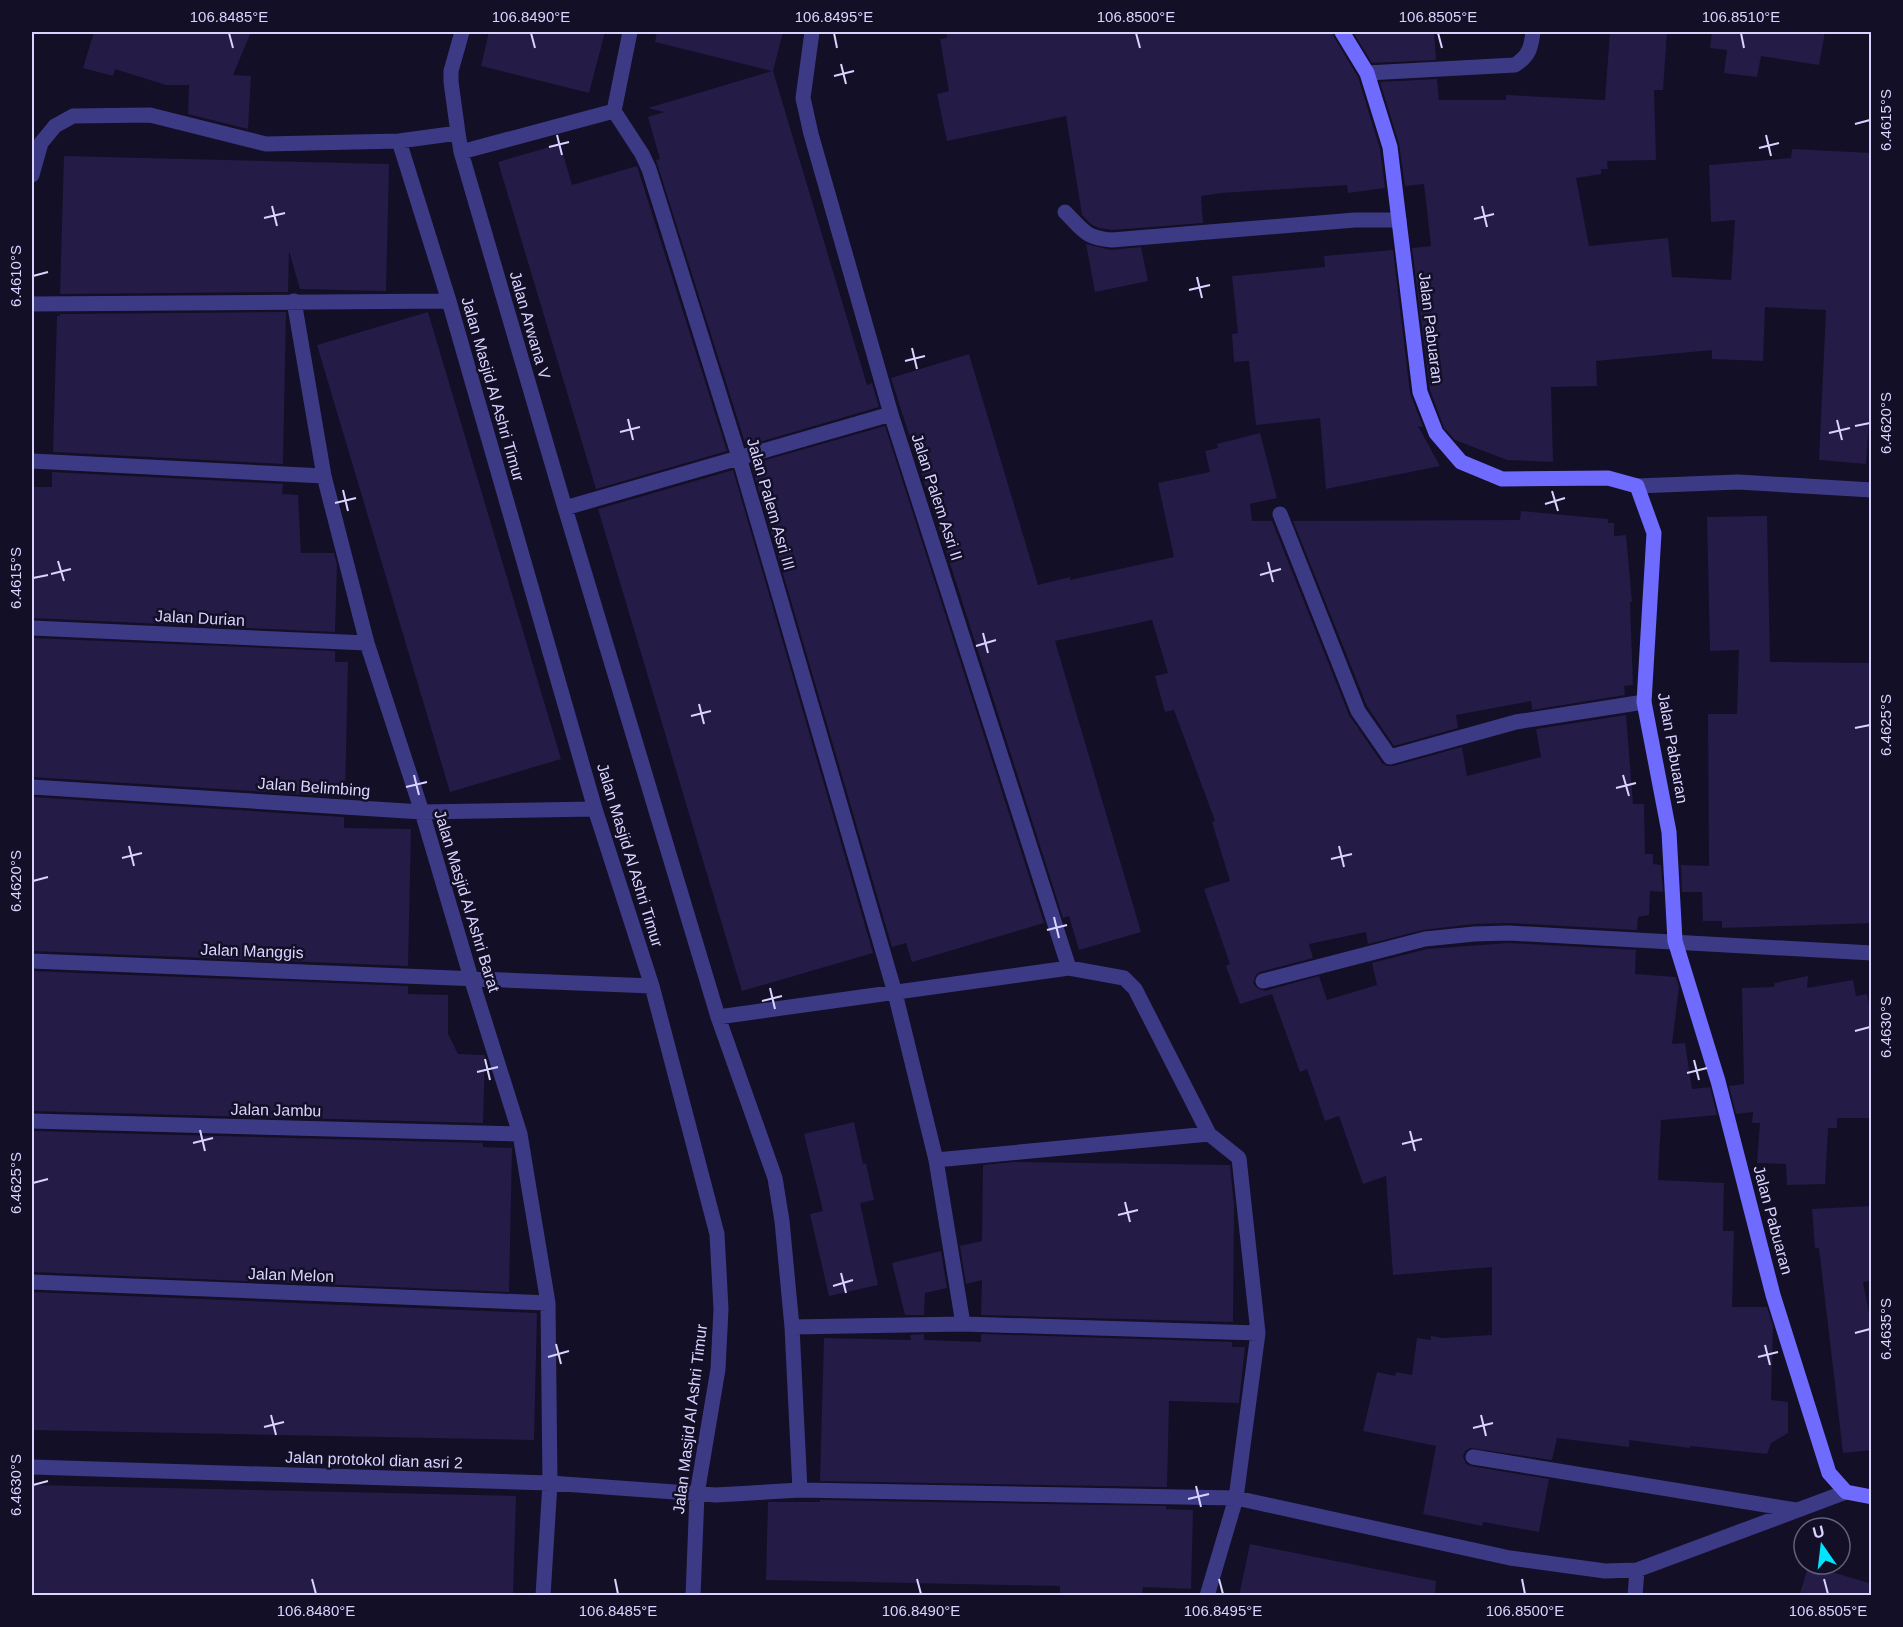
<svg xmlns="http://www.w3.org/2000/svg" width="1903" height="1627" viewBox="0 0 1903 1627" font-family="Arial,sans-serif">
<style>
.building{fill:#241b47}
.lines{fill:none;stroke-linecap:round;stroke-linejoin:round}
.street{stroke:#3d3a85;stroke-width:15}
.secondary{stroke:#6f6bff;stroke-width:15}
.ticks{fill:none;stroke:#d9d4ff;stroke-width:2}
.labels{text-anchor:middle;dominant-baseline:central;stroke-width:5;stroke-linejoin:round;paint-order:stroke}
.street-label{font-size:16px;fill:#d9d4ff;stroke:#130f26}
.neatline{fill:none;stroke:#d9d4ff;stroke-width:2}
.ticks-label{font-size:15px;text-anchor:middle;fill:#d9d4ff}
</style>
<rect width="100%" height="100%" fill="#130f26"/>
<path class="building" d="M94,32H251L233,75L251,76L248,129L188,114L189,85H166L115,69L113,76L83,68Z
M489,32H605L589,93L481,66Z
M657,32H783L773,71L867,385L872,383L879,407L746,446L656,160L660,159L648,117L664,112L648,108L772,71L655,42Z
M946,32H1332L1334,37L1358,77L1380,149L1385,188L1348,193L1347,185L1221,193L1201,196L1203,223L1112,230L1099,228L1091,224L1082,215L1066,116L947,141L937,94L949,91L940,39L947,38Z
M1353,32H1434L1436,60L1372,63Z
M1610,32H1667L1663,90H1654L1656,160L1607,161L1608,169H1601V174L1576,178L1589,246L1668,238L1672,277L1731,280L1735,220L1711,222L1709,165L1791,158L1792,149L1872,153V402H1870L1866,464L1819,460L1826,310L1765,307L1763,361L1712,359V350L1596,361L1597,386L1551,387L1553,462L1507,460L1455,440L1444,428L1430,390L1412,248L1431,246L1424,184L1405,186L1399,144L1380,82L1437,79L1439,100H1506V95L1605,100Z
M1712,32H1825L1819,65L1761,56L1757,77L1724,73L1727,50L1710,48Z
M560,144L572,185L637,166L727,451L596,489L498,162Z
M64,156L389,164L386,291L300,289L289,251L288,292L60,294Z
M1086,244L1111,250L1141,247L1148,281L1095,292Z
M1393,250L1410,393L1423,427L1418,426L1440,466L1326,489L1320,418L1256,425L1249,361L1234,362L1232,334L1238,333L1232,276L1325,267L1324,256Z
M286,312L283,464L53,452L57,316H60V314Z
M428,312L561,759L450,792L317,345Z
M969,354L1038,585L1070,577V580L1174,557L1158,483L1210,472L1205,451L1218,448L1217,444L1260,433L1277,498L1250,504L1252,521H1272L1349,715L1382,763L1387,766H1393L1462,747L1467,776L1541,757L1536,729L1626,715L1633,804H1644L1645,854H1653V864L1661,865L1663,892L1650,891L1649,915L1638,917L1637,930L1510,923L1474,924L1423,930L1368,944L1366,932L1309,944L1313,958L1260,972L1256,975L1253,983L1257,988L1265,991L1319,976L1327,1000L1377,985L1372,963L1427,949L1509,943L1636,950L1635,974L1676,977L1679,987L1672,1044L1685,1043L1692,1089L1710,1087L1717,1115L1661,1120L1658,1180L1724,1183L1723,1231H1734L1732,1307H1767L1773,1326L1771,1400L1788,1402V1433L1771,1443L1767,1454L1690,1446V1448L1629,1440V1447L1557,1438L1552,1460L1470,1448L1465,1451L1463,1456L1466,1464L1471,1466L1549,1479L1539,1532L1483,1522L1482,1526L1423,1514L1436,1446L1363,1431L1377,1372L1395,1376L1396,1372L1412,1375L1417,1338L1431,1340V1336L1443,1338L1492,1335V1267L1393,1275L1386,1176L1363,1184L1339,1116L1325,1121L1307,1069L1300,1072L1272,994L1240,1004L1226,966L1230,964L1204,889L1230,881L1212,822L1215,821L1174,710L1165,712L1155,676L1168,673L1152,620L1055,641L1141,932L1079,950L1069,916L1063,918L891,378Z
M885,426L1044,923L912,962L906,943L892,947L751,464Z
M733,470L873,953L742,991L598,509Z
M52,472L283,484L282,494L298,495L301,553H334L337,565L335,632L32,618V487H52Z
M1521,511L1608,519V523H1614V536L1626,535L1632,602H1630L1633,685L1624,686L1625,695L1532,710L1531,701L1456,715L1458,728L1394,746L1367,706L1293,521L1520,520Z
M1767,516L1770,662L1872,663V923L1722,928V921H1703L1702,892H1682L1681,865L1709,866L1708,714H1737L1739,650L1710,651L1707,517Z
M32,638L335,651V662H348L345,797L32,777Z
M32,797L344,817V828L411,829L408,966L32,951Z
M32,971L408,986V994L448,995V1034L458,1054L485,1055L483,1123L32,1111Z
M1808,976L1807,988L1853,980L1856,996L1867,994L1872,1021V1118H1837V1128H1828L1825,1184L1787,1185L1786,1164L1757,1163L1760,1123H1752L1753,1112L1736,1114L1729,1086L1744,1084L1742,988L1774,987L1775,983Z
M854,1122L863,1164L866,1163L874,1200L860,1203L878,1285L829,1296L810,1214L823,1211L804,1134Z
M32,1131L483,1143V1147L512,1148L509,1292L32,1272Z
M1013,1162L1230,1165L1234,1206L1233,1322L981,1315L982,1280L966,1284L960,1246L982,1241L983,1165Z
M1872,1206V1281L1863,1282L1872,1329V1450L1843,1453L1819,1248H1815L1812,1209Z
M941,1251L947,1288L925,1293L924,1315H905L892,1263Z
M32,1292L537,1313L534,1440L32,1430Z
M924,1334V1340L981,1342V1334L1232,1342V1347H1245L1239,1403L1169,1401L1167,1487L820,1481L824,1338L911,1340L910,1335Z
M32,1485L516,1496L513,1596H32Z
M820,1500L1166,1506V1509L1193,1510L1191,1589L1143,1587L1142,1596H1060V1586L766,1580L768,1502H820Z
M1250,1544L1436,1581L1435,1596H1239Z
M1809,1565L1872,1584V1596H1799Z"/>
<g class="lines">
<path class="street" d="M630,32L614,111L642,154L649,169L739,457L895,993L936,1160L963,1324
M812,32L803,98L811,134L891,414L1069,968
M1367,73L1515,65C1529,56 1531,48 1533,32
M458,133L451,82V71L462,32
M399,141L449,301L595,809L652,986L717,1234L721,1309L718,1369L697,1494L693,1596
M461,152L614,111
M32,175L41,143L55,126L73,116L150,115L266,144L399,141L458,133L461,152L565,508L718,1017L775,1178L782,1221L792,1327L800,1490
M1065,212C1083,230 1085,238 1112,240L1355,220H1399
M294,301L324,476L367,643L422,812L471,978L520,1134L548,1303L550,1483L543,1596
M32,304L449,301
M32,461L324,476
M1637,486L1738,482L1872,490
M565,508L891,414
M1280,514L1358,711L1390,757L1516,722L1644,702
M32,628L367,643
M32,787L422,812L595,809
M32,961L652,986
M1263,981L1425,939L1474,934L1509,933L1872,953
M718,1017L1069,968L1124,978L1135,989L1209,1134L1239,1158L1258,1333L1236,1498L1207,1596
M32,1121L520,1134
M936,1160L1209,1134
M32,1282L548,1303
M792,1327L963,1324L1258,1333
M1473,1457L1796,1510
M32,1467L550,1483L716,1495L800,1490L1236,1498L1510,1558L1605,1571L1637,1570L1846,1492
M1635,1596L1637,1570"/>
<path class="secondary" d="M1342,32L1367,73L1390,147L1420,392L1436,433L1461,462L1502,479L1608,478L1637,486L1654,533L1644,702L1669,832L1675,941L1718,1081L1773,1295L1829,1473L1846,1492L1872,1497"/>
</g>
<path class="ticks" d="M229,33L233,48M531,33L535,48M834,33L837,48M1136,33L1140,48M1438,33L1442,48M1741,33L1744,48M841,64L846,84M834,76L854,71M1855,124L1870,120M557,135L562,155M1766,135L1771,156M549,147L569,142M1759,148L1779,143M272,206L277,226M1482,206L1487,227M264,218L285,213M1474,219L1494,214M33,276L48,272M1197,277L1202,298M1189,290L1210,285M912,348L917,369M905,361L925,356M628,419L633,440M1837,420L1842,440M1855,426L1870,423M620,432L640,427M1829,433L1850,428M343,490L348,511M1552,491L1558,511M335,503L356,498M1545,504L1565,498M58,561L64,581M1268,562L1273,582M51,574L71,569M1260,575L1281,569M33,578L48,575M983,633L988,653M976,646L996,640M699,704L704,724M691,716L711,711M1855,728L1870,725M414,775L419,795M1623,775L1629,796M406,787L427,782M1616,788L1636,783M129,846L134,866M1339,846L1344,867M122,858L142,853M1331,859L1352,854M33,881L48,877M1054,917L1059,938M1047,930L1067,925M770,988L775,1009M762,1001L782,996M1855,1031L1870,1027M485,1059L490,1080M1694,1060L1699,1080M477,1072L498,1067M1687,1073L1707,1068M200,1130L205,1151M1410,1131L1415,1151M193,1143L213,1138M1402,1144L1422,1139M33,1183L48,1179M1125,1202L1130,1222M1118,1215L1138,1210M841,1273L846,1293M833,1286L853,1280M1855,1333L1870,1329M556,1344L561,1364M1765,1345L1770,1365M548,1357L569,1351M1758,1357L1778,1352M271,1415L276,1435M1481,1415L1486,1436M264,1427L284,1422M1473,1428L1493,1423M33,1485L48,1481M1196,1486L1201,1507M1188,1499L1209,1494M312,1579L316,1594M615,1579L618,1594M917,1579L921,1594M1219,1579L1223,1594M1522,1579L1525,1594M1824,1579L1828,1594"/>
<g class="labels">
<g class="street-label">
<text transform="translate(530 325) rotate(74)">Jalan Arwana V</text>
<text transform="translate(1431 328) rotate(83)">Jalan Pabuaran</text>
<text transform="translate(493 389) rotate(74)">Jalan Masjid Al Ashri Timur</text>
<text transform="translate(937 497) rotate(72)">Jalan Palem Asri II</text>
<text transform="translate(771 504) rotate(74)">Jalan Palem Asri III</text>
<text transform="translate(200 618) rotate(3)">Jalan Durian</text>
<text transform="translate(1673 748) rotate(80)">Jalan Pabuaran</text>
<text transform="translate(314 787) rotate(4)">Jalan Belimbing</text>
<text transform="translate(630 855) rotate(73)">Jalan Masjid Al Ashri Timur</text>
<text transform="translate(467 901) rotate(73)">Jalan Masjid Al Ashri Barat</text>
<text transform="translate(252 951) rotate(2)">Jalan Manggis</text>
<text transform="translate(276 1110) rotate(1)">Jalan Jambu</text>
<text transform="translate(1773 1220) rotate(75)">Jalan Pabuaran</text>
<text transform="translate(291 1275) rotate(2)">Jalan Melon</text>
<text transform="translate(690 1419) rotate(-83)">Jalan Masjid Al Ashri Timur</text>
<text transform="translate(374 1460) rotate(2)">Jalan protokol dian asri 2</text>
</g>
</g>
<rect width="1903" height="1627" fill="none" stroke="#130f26" stroke-width="66"/>
<g transform="translate(1822 1546) rotate(346)"><circle r="28" fill="#130f26" stroke="#625e7d" stroke-width="1.5"/>
<path d="M0-4.5L10 22L0 15L-10 22Z" fill="#00e5ff"/>
<text y="-9" font-size="16" font-weight="bold" text-anchor="middle" fill="#d9d4ff">U</text>
</g>
<rect x="33" y="33" width="1837" height="1561" class="neatline"/>
<g class="ticks-label">
<text x="229" y="22">106.8485°E</text>
<text x="531" y="22">106.8490°E</text>
<text x="834" y="22">106.8495°E</text>
<text x="1136" y="22">106.8500°E</text>
<text x="1438" y="22">106.8505°E</text>
<text x="1741" y="22">106.8510°E</text>
<text transform="translate(1886 120) rotate(-90)" y="5">6.4615°S</text>
<text transform="translate(16 276) rotate(-90)" y="5">6.4610°S</text>
<text transform="translate(1886 423) rotate(-90)" y="5">6.4620°S</text>
<text transform="translate(16 578) rotate(-90)" y="5">6.4615°S</text>
<text transform="translate(1886 725) rotate(-90)" y="5">6.4625°S</text>
<text transform="translate(16 881) rotate(-90)" y="5">6.4620°S</text>
<text transform="translate(1886 1027) rotate(-90)" y="5">6.4630°S</text>
<text transform="translate(16 1183) rotate(-90)" y="5">6.4625°S</text>
<text transform="translate(1886 1329) rotate(-90)" y="5">6.4635°S</text>
<text transform="translate(16 1485) rotate(-90)" y="5">6.4630°S</text>
<text x="316" y="1616">106.8480°E</text>
<text x="618" y="1616">106.8485°E</text>
<text x="921" y="1616">106.8490°E</text>
<text x="1223" y="1616">106.8495°E</text>
<text x="1525" y="1616">106.8500°E</text>
<text x="1828" y="1616">106.8505°E</text>
</g>
</svg>
